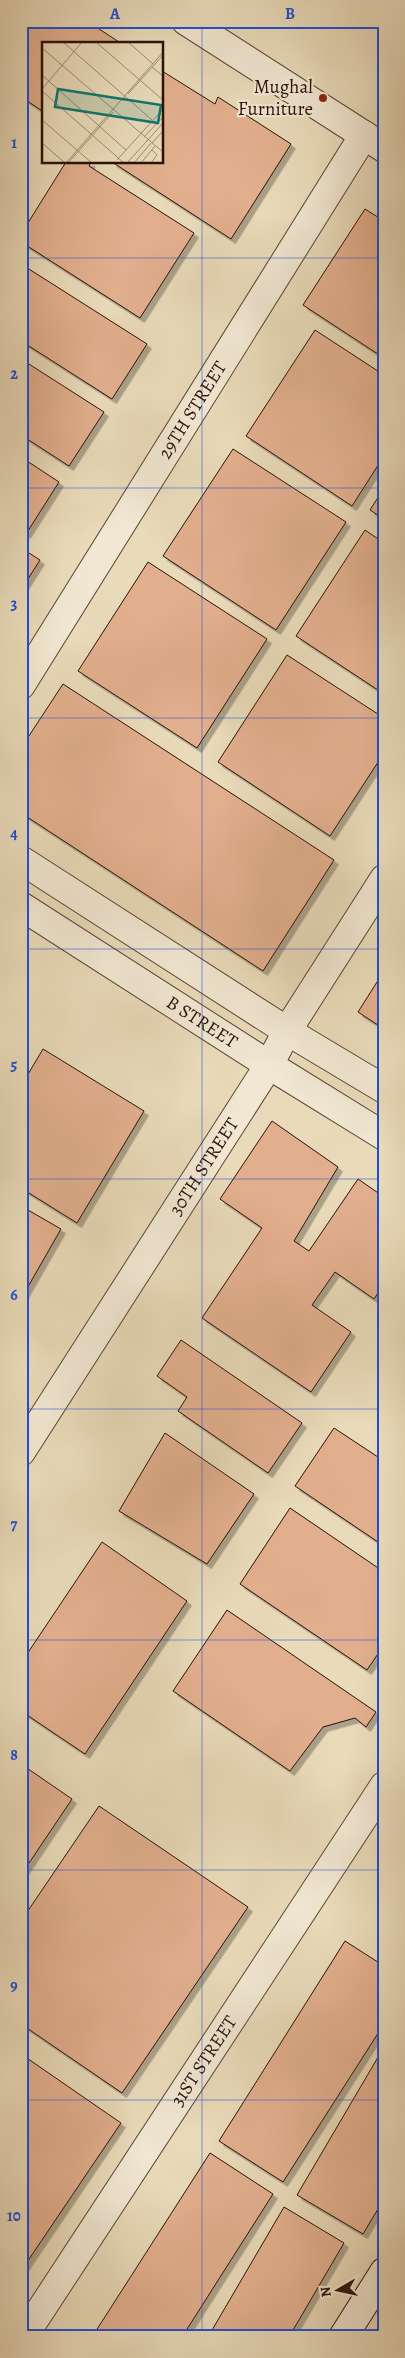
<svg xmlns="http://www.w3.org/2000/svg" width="405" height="2358" viewBox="0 0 405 2358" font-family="Alegreya,serif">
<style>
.building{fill:#e2af8e;stroke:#291209;filter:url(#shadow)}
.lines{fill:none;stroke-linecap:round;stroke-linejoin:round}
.minor-casing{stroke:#594435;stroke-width:30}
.tertiary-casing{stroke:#594435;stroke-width:30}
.secondary-casing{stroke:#291209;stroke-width:30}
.minor{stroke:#f1e7d2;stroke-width:28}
.tertiary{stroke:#f1e7d2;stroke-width:28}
.secondary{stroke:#f1e7d2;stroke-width:28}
.grid{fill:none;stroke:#1d4ed8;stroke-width:1;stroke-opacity:0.55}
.poi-dot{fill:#8f2418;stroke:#f1e7d2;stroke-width:2}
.labels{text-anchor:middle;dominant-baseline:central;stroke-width:4.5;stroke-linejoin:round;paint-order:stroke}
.poi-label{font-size:19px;fill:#291209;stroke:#f1e7d2;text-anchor:end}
.street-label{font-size:19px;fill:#291209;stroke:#f1e7d2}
.inset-road{fill:none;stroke:#9c8a73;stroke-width:1}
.view{fill:#0f766e;fill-opacity:0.15;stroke:#0f766e;stroke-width:2.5}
.inset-edge{fill:none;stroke:#291209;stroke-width:2.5}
.neatline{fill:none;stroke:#1d4ed8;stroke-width:2}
.grid-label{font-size:16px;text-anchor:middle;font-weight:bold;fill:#1d4ed8}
</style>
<defs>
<filter id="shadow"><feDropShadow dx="4.5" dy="4.5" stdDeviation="0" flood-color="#0004"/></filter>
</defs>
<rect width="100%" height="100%" fill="#e9dab9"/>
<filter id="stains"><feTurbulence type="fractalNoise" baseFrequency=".004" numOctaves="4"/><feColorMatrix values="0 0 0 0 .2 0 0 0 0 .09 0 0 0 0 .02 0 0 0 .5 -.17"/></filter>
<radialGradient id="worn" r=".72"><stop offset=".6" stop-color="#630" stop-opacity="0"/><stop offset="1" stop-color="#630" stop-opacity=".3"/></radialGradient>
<path class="building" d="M30,21H87L122,44H44V112L21,97V35Z
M162,71L215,104L218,97L291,144L231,239L112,162H162Z
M66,162H91L89,166L194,233L140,318L21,242V234Z
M365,209L384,221V358L303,305Z
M21,264L147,344L112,399L21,341Z
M315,330L384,375V456L352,506L246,436Z
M21,359L104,412L69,466L21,435Z
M233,449L346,522L276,630L163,556Z
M21,457L59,482L26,534L21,531Z
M384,488V519L370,510Z
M365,530L384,543V694L296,636Z
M21,548L40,560L21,590Z
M148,562L267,639L197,748L78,671Z
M287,655L384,718V753L330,836L218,762Z
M63,684L334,860L263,971L21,813V748Z
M384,971V1029L358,1012Z
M43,1049L144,1111L77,1223L21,1188V1086Z
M272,1121L338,1167L294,1241L309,1251L358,1179L384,1197V1284L374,1299L335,1272L312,1305L351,1332L311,1392L202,1318L262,1228L220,1199Z
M21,1206L61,1229L21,1299Z
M181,1340L302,1423L268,1473L178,1411L187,1397L157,1376Z
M334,1428L384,1461V1546L295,1486Z
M165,1433L254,1494L207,1564L119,1511Z
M290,1508L384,1572V1645L367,1670L240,1584Z
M102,1542L187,1601L85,1754L21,1711V1663Z
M227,1610L376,1712L366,1727L355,1718L323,1727L290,1771L173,1691Z
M21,1764L72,1799L21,1875Z
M99,1806L248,1907L122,2093L21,2024V1921Z
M345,1941L384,1966V2024L283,2182L219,2141Z
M384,2047V2199L363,2234L297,2195Z
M21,2054L121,2123L21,2271Z
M210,2153L273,2194L182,2337H92Z
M284,2207L344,2243L289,2337H208Z"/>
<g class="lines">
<defs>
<g id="minor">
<path d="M186,21L384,148"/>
<path id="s1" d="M21,685L364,135"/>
<path id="s2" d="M21,1452L269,1065L287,1031L384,879"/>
<path id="s3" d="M23,2337L384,1786"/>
</g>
<g id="tertiary">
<path d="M21,860L287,1031L384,1089"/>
<path id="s4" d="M21,906L269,1065L384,1136"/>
</g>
<path id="secondary" d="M343,2337L384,2272"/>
</defs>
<use href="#minor" class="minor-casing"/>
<use href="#tertiary" class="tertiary-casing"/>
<use href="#secondary" class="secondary-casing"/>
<use href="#minor" class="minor"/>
<use href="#tertiary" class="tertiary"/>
<use href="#secondary" class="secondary"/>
</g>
<path class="grid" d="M202,21V2337M21,258H384M21,488H384M21,718H384M21,949H384M21,1179H384M21,1409H384M21,1640H384M21,1870H384M21,2100H384"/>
<circle class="poi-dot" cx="323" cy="98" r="5"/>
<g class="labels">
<g class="poi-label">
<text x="313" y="87">Mughal<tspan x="313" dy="22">Furniture</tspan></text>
</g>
<g class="street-label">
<text stroke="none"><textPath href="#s1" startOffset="324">29TH STREET</textPath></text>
<text stroke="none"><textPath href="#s4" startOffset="215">B STREET</textPath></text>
<text stroke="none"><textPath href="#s2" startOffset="339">30TH STREET</textPath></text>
<text stroke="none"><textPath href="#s3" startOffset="330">31ST STREET</textPath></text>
</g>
</g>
<g transform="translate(42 42)">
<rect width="121" height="121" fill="#e9dab9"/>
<path class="inset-road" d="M21,0L110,78M54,0L122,59M86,0L111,22M0,6L122,111M110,25L122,35M0,33L84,108M0,47L40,0M0,49L82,121M86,52L122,12M0,78L50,121M102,95L122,74M0,101L23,121M110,101L122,88M75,118L122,66M24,121L122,9M26,121L71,70M85,121L122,80M92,121L109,101M99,121L113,104M109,121L115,113L110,108"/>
<path class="view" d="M16,47L119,63L116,81L13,65Z"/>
<rect width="121" height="121" class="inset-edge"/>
</g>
<rect width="405" height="2358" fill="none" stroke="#e9dab9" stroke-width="55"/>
<g transform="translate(338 2290) rotate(261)" stroke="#f1e7d2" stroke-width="4" paint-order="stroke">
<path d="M0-4L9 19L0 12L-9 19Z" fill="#291209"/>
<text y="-8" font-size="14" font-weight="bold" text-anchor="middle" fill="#291209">N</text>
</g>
<rect x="28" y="28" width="350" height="2302" class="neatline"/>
<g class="grid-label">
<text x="115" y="19">A</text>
<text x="290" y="19">B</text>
<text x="14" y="148">1</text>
<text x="14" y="379">2</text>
<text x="14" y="609">3</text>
<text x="14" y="839">4</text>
<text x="14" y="1070">5</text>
<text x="14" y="1300">6</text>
<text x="14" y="1530">7</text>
<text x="14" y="1760">8</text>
<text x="14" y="1991">9</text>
<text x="14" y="2221">10</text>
</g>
<rect width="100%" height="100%" filter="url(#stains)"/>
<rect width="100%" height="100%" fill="url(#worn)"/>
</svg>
